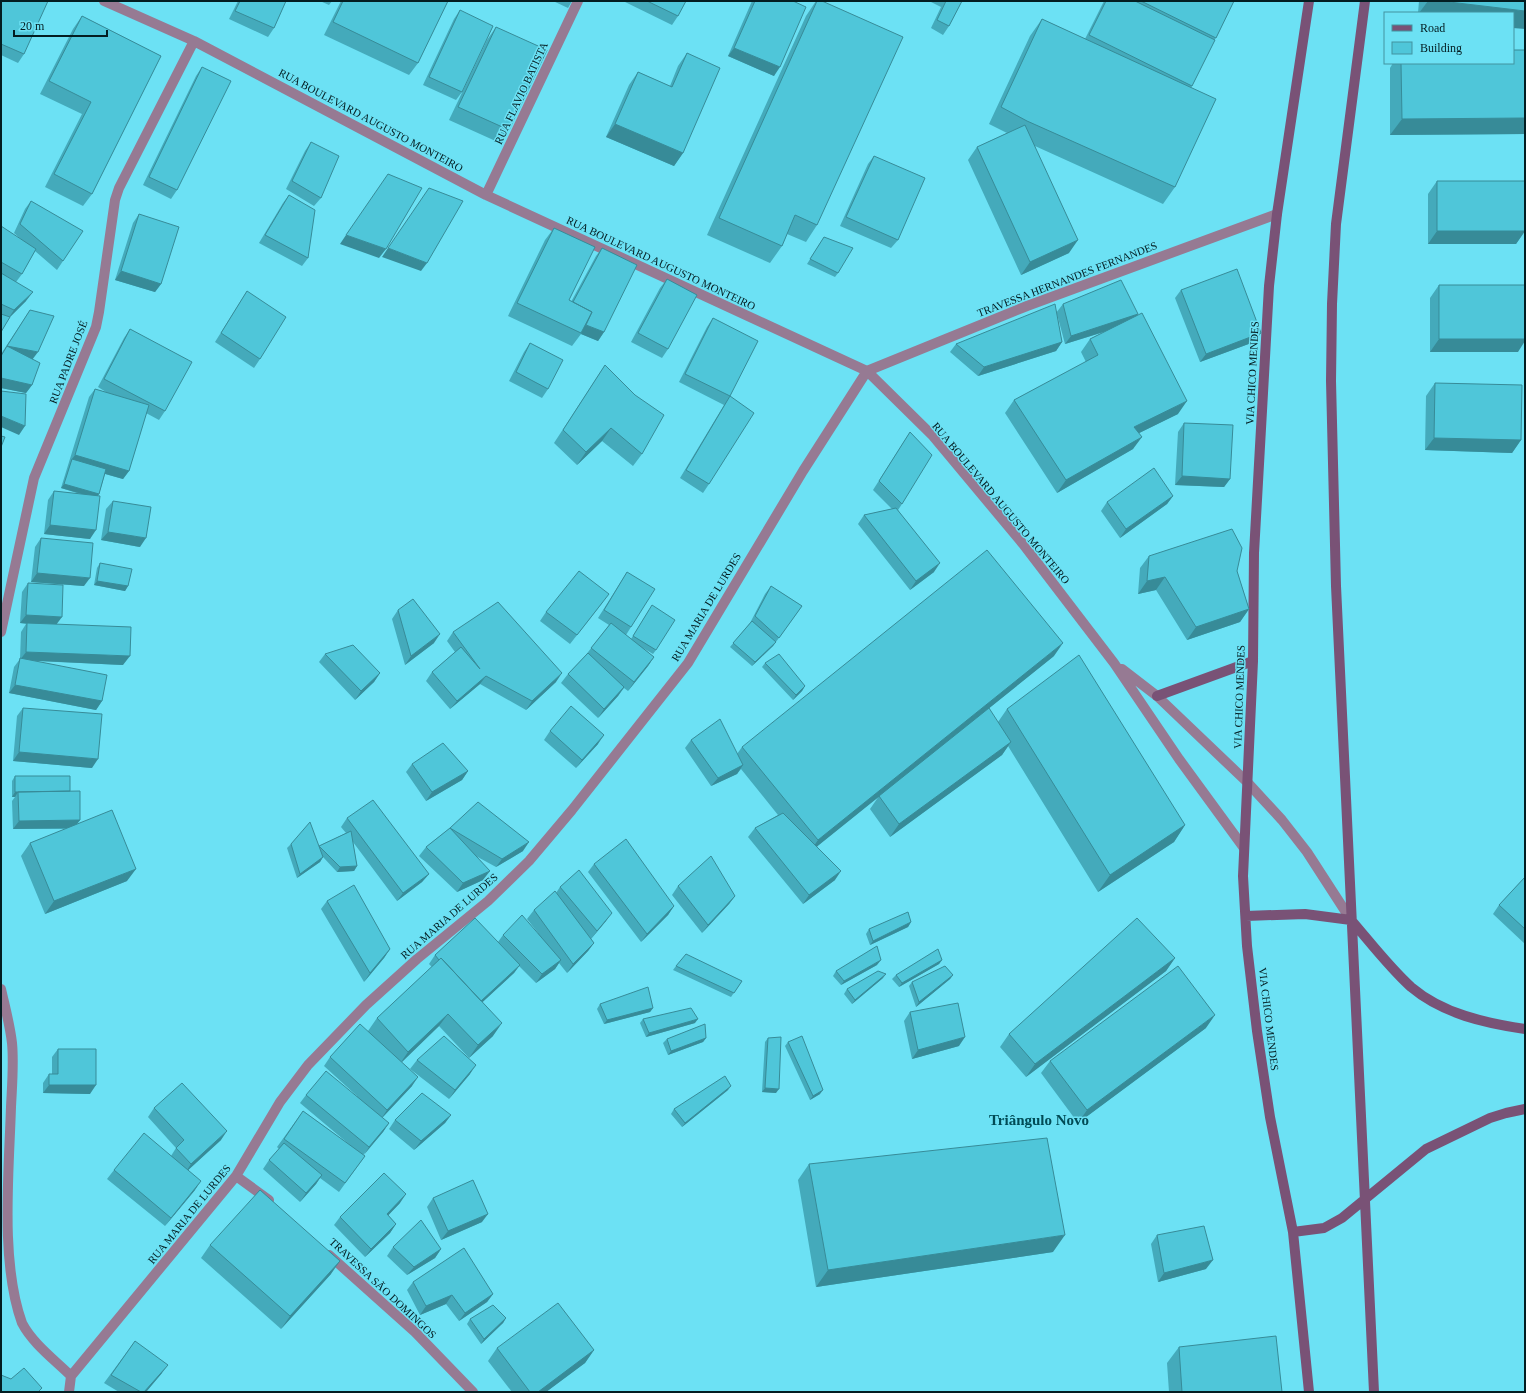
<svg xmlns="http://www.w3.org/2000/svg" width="1526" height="1393" viewBox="0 0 1526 1393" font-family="Georgia,serif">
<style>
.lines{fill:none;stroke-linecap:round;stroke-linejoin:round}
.street{stroke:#967a93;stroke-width:10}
.secondary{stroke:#795276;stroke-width:10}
.wall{fill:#4ab}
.shaded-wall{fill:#378b98}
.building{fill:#4fc6d9;stroke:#378b98}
.labels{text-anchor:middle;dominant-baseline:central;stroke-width:3;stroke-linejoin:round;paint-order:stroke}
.street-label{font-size:11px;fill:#031d21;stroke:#6ce1f4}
.district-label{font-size:15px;font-weight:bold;fill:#014b55;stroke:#6ce1f4}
</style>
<rect width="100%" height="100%" fill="#6ce1f4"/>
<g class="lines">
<path class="street" d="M104,1L194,41L486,195L867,371L933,436L1023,544L1114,663L1179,759L1244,848
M486,195L578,1
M1,632L34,478L96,327L99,312L115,200L119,188L194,41
M1122,669L1157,696L1247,782L1282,820L1307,852L1351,920
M1,989C5,1007 10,1025 12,1043C14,1063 12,1086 11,1107C9,1172 0,1262 22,1323C33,1344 55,1360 71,1376
M236,1176L269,1200
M329,1255L415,1332L473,1392
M71,1376L236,1176L280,1102L308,1065L366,1005L417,959L488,901L529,861L572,810L688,663L803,471L867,371L1027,306L1277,214
M69,1392L71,1376"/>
<path class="secondary" d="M1309,1L1277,214L1269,286L1254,553L1253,661L1243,876L1247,946L1257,1031L1270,1117L1293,1232L1309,1392
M1365,1L1336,224L1332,304L1331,381L1336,586L1374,1392
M1157,696L1253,661
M1246,916L1305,914L1351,920C1370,942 1389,967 1411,987C1443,1014 1485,1023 1525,1029
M1293,1232L1324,1228L1342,1218L1426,1149L1490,1118L1506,1113L1525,1109"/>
</g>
<path class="wall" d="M1,1L24,54L18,63L1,55Z
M238,1H286L274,28L268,37L229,19Z
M320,1H332L329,5Z
M341,1H448L418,63L409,75L324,35Z
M553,1H572L568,8Z
M623,1H686L678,16L672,25Z
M752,1H793L774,76L728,56Z
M816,1H822L817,225L806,242L787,234L782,246L770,263L707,235L806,16Z
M929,1H962L949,26L943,35L931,28L941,7Z
M1104,1H1234L1191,88L1175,187L1163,204L1035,146L1069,253L1021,275L968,160L977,147L1007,133L989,124L1030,36L1042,19L1085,39Z
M1419,1H1525L1513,13H1418Z
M460,10L462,92L456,100L423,85L454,19Z
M82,16L161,56L92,194L83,206L45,187L82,114L40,94L73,29Z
M496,27L509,130L500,143L449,120L487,40Z
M1525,50V134L1390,135V68L1393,63H1513Z
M687,53L683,153L674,166L606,137L629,85L638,72L670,86L678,66Z
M202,67L177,190L171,199L143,185L196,76Z
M311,142L321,198L314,206L286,189L305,151Z
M874,156L898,240L891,248L840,226L868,164Z
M1437,181L1525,231L1516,244H1428V194Z
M289,195L308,258L302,266L259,243L283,203Z
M31,201L63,261L57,270L35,251L22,274L16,282L26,301L10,317L1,332V226L24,242L14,233L25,209Z
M139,214L161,284L155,292L115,280L133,223Z
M554,228L569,300L571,302L596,256L602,248L604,332L598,341L581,334L572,346L508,316L545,240Z
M824,237L838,273L835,277L807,264Z
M667,279L668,349L662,358L631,342L660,288Z
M1439,285L1518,352H1430V298Z
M1181,290L1261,333L1254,342L1200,362L1175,298Z
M247,291L260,359L254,368L215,342Z
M1063,304L1137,315L1178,414L1139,433L1133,449L1057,493L1005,413L1014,400L1086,362L1081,352L1090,339L1104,332L1065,344L1057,314L1062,342L1056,351L978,376L950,352L956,344L1056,313Z
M30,310L33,359L32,385L26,393L1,388V354Z
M713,318L730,396L709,484L703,493L680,478L724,405L679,382L707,327Z
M130,329L165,411L159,420L146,413L129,471L123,479L105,474L99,494L98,496L90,539L44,534L48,500L54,491L80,494L61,488L89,397L95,389L106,392L98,387L124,338Z
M530,343L548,389L542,398L509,381L524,352Z
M605,365L642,454L633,466L602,441L577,465L554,443Z
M1435,383L1521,440L1512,453L1425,450L1426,396Z
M1184,423L1230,479L1224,487L1175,485L1178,432Z
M910,432L902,504L898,510L934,572L910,590L858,524L864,515L892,509L873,490Z
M1173,496L1167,504L1120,538L1101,511L1107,502Z
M113,501L140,547L101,540L106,509Z
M41,538L84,586L31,582L35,547Z
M1149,556L1237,571L1249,609L1240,622L1187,640L1156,590L1138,594L1140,568Z
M100,563L128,586L125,591L94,585L97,568Z
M627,572L631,627L626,635L631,639L649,610L656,650L653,654L643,648L654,657L648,666L628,691L624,688L618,696L598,718L561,683L568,674L585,656L609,625L598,618Z
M28,583L56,624L123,665L36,661L102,701L96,710L9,693L14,667L20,659L21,632L26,624L20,623L22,592Z
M771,586L802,606L773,646L752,666L730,647L750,623L765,594Z
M603,602L570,644L540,621L546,612Z
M398,610L434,643L405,665L392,619Z
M453,632L556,682L526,710L480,684L450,709L426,681L432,672L455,652L447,641Z
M325,654L380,673L374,682L355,700L319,662Z
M1054,656L887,790L998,722L1007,709L1185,825L1174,842L1098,892L1008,746L1002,755L890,837L870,809L879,796L817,846L835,880L803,904L748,837L755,828L778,815L741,769L737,774L711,786L685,748L691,740L737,754L742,747Z
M765,663L805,686L802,691L793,700L762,667Z
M23,708L92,768L13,761L17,716Z
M550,731L598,744L576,768L544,740Z
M412,764L468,771L462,780L426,801L406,772Z
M15,776L70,791L80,820L77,824L127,881L45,914L21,856L30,843L66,829H13L12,801L15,797H12V781Z
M347,818L429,874L422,882L397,901L353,842L357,866L354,871L337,872L323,857L320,862L297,878L287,848L291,844L319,846L346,833L341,827Z
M450,828L523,851L496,867L474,855L483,880L457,892L419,856L426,847Z
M594,864L674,906L668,915L641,942L588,872Z
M1525,877V944L1493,914L1499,905Z
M678,886L735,896L729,904L702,933L672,895Z
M560,887L606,921L591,939L594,943L588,951L567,973L559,963L555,969L536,983L519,966L514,973L482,1002L493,1036L469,1058L439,1026L401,1062L412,1086L382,1118L389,1123L383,1132L363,1155L365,1156L339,1192L320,1178L316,1184L300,1202L263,1169L269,1160L279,1149L277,1147L303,1111L350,1145L300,1103L306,1095L357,1096L324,1066L330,1057L368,1031L377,1018L432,967L429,964L435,955L498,942L503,935L538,933L527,919L534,910L556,893Z
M327,901L390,949L384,958L364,982L321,909Z
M911,922L908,927L870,945L866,934L869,929Z
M1175,958L1166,971L1026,1077L1000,1047L1009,1034Z
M942,960L939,964L899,987L892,979L896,975Z
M877,965L841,985L833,976L836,971Z
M676,966L742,981L731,997L673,970Z
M953,975L950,979L916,1007L909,986L912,982Z
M883,978L852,1004L844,994L847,989Z
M600,1004L653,1008L650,1012L604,1024L597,1009Z
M910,1012L959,1046L912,1059L904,1021Z
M643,1019L695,1023L646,1037L640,1023Z
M1206,1028L1078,1123L1041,1073L1050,1061Z
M706,1038L703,1042L668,1055L663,1043L667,1039Z
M768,1038L776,1093L762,1092L765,1042Z
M788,1042L820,1094L810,1100L785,1046Z
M58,1049L90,1094L43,1093V1083L49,1074H52V1057Z
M417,1060L470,1074L449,1099L410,1069Z
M728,1090L682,1127L671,1114L674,1109Z
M154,1108L221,1140L188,1170L195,1190L165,1226L107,1179L114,1170L171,1156L176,1148L148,1117Z
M451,1115L445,1123L414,1150L389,1129L395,1120Z
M1525,1123V1141L1524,1125Z
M809,1164L1053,1252L816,1287L798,1180Z
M433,1198L482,1222L441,1240L427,1207Z
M400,1203L388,1215L396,1224L390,1233L365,1257L334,1225L340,1217Z
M1157,1235L1206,1269L1158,1282L1151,1244Z
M210,1245L331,1274L281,1329L201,1258Z
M393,1247L441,1249L435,1258L407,1275L387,1256Z
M413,1282L493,1294L487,1302L459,1321L446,1304L420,1315L407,1290Z
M506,1318L503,1323L481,1344L467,1324L470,1319Z
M135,1341L162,1373L146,1392H119L104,1383Z
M1179,1347L1282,1392H1169L1167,1363Z
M497,1348L594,1350L585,1363L546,1392H512L488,1361Z"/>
<path class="shaded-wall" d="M1428,1H1441L1525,11V29L1513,28V13H1419Z
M734,48L780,67L774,76L728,56Z
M1525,118V134L1390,135L1402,119Z
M615,124L683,153L674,166L606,137Z
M1437,231H1525L1516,244H1428Z
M346,235L386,249L379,258L340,244Z
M1078,240L1069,253L1021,275L1030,262Z
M388,248L427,263L421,271L382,257Z
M121,271L161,284L155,292L115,280Z
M33,292L26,301L8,319L14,310Z
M1138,314L1132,323L1065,344L1071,336Z
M585,325L604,332L598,341L581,334Z
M1261,333L1254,342L1200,362L1206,354Z
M1439,339H1525V341L1518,352H1430Z
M1062,342L1056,351L978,376L984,367Z
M7,346L38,352L32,360Z
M1,378L32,385L26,393L1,388Z
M1187,401L1178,414L1125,440L1134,427Z
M1,416L25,426L19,435L1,427Z
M611,428L602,441L577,465L586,452Z
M1142,437L1133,449L1057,493L1066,480Z
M1434,438L1521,440L1512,453L1425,450Z
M75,455L129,471L123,479L71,464L72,459Z
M1182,476L1230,479L1224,487L1175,485Z
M64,484L99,494L96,498L61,488Z
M1173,496L1167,504L1120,538L1126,529Z
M50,525L96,530L90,539L44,534Z
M108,532L146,538L140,547L101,540Z
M940,563L934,572L910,590L916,581Z
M37,573L90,578L84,586L31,582Z
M1165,577L1156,590L1138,594L1147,581Z
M97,581L128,586L125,591L94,585Z
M1249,609L1240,622L1187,640L1196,627Z
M26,615L62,617L56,625L20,623Z
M440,634L434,643L405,665L411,656Z
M776,642L773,646L752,666L755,662Z
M1063,643L1054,656L809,853L818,840Z
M26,652L130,656L123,665L20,660Z
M654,657L648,666L628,691L634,682Z
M380,673L374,682L355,700L361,691Z
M562,673L556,682L526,710L532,701Z
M486,676L480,684L450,709L457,701Z
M15,685L102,701L96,710L9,693Z
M805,686L802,691L793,700L796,695Z
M624,687L618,696L598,718L604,709Z
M604,735L598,744L576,768L582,760Z
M1011,742L1002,755L890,837L899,824Z
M19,752L98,759L92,768L13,761Z
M743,765L737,774L711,786L718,778Z
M468,771L462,780L426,801L432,792Z
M15,792H18L15,797H12Z
M80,820L74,828L13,829L19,821Z
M1185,825L1174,842L1098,892L1110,875Z
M529,842L523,851L496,867L502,859Z
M323,857L320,862L297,878L300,874Z
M357,866L354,871L337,872L340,867Z
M136,869L127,881L45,914L54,901Z
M490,871L483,880L457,892L463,883Z
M841,871L835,880L803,904L809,895Z
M429,874L422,882L397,901L403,893Z
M735,896L729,904L702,933L708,925Z
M674,906L668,915L641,942L647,934Z
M612,913L606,921L590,940L597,931Z
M911,922L908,927L870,945L873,941Z
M594,943L588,951L567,973L573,964Z
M390,949L384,958L364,982L370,973Z
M1175,958L1166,971L1026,1077L1035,1064Z
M561,960L555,969L536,983L542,974Z
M881,960L877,965L841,985L844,981Z
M942,960L939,964L899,987L902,983Z
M520,965L514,973L473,1011L479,1002Z
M886,974L883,978L852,1004L855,1000Z
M953,975L950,979L916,1007L919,1002Z
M653,1008L650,1012L604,1024L607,1020Z
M448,1014L439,1026L399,1065L408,1052Z
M1215,1015L1206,1028L1078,1123L1087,1110Z
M698,1019L695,1023L646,1037L649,1033Z
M502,1023L493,1036L469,1058L478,1045Z
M965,1037L959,1046L912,1059L918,1050Z
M706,1038L703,1042L668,1055L671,1051Z
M476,1065L470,1074L449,1099L455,1090Z
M418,1077L412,1086L381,1119L387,1110Z
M49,1085H96L90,1094L43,1093Z
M731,1086L728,1090L682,1127L685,1123Z
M765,1088L779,1089L776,1093L762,1092Z
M823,1090L820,1094L810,1100L813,1096Z
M451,1115L445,1123L414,1150L421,1141Z
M389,1123L383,1132L363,1156L369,1147Z
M227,1131L221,1140L185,1173L191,1164Z
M322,1175L316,1184L300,1202L306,1193Z
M201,1181L195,1190L165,1226L171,1218Z
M406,1194L400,1203L381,1223L387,1214Z
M488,1214L482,1222L441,1240L448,1231Z
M396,1224L390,1233L365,1257L371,1249Z
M1065,1235L1053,1252L816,1287L828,1270Z
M441,1249L435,1258L407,1275L414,1267Z
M1213,1260L1206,1269L1158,1282L1164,1273Z
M340,1261L331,1274L281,1329L290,1316Z
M493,1294L487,1302L459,1321L465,1313Z
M452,1295L446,1304L420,1315L426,1306Z
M506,1318L503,1323L481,1344L484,1339Z
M594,1350L585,1363L546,1392H538Z
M168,1365L162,1373L146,1392H144Z"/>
<path class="building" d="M1,1H48L24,54L1,44Z
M240,1H286L274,28L235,11Z
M343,1H448L418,63L333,22Z
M647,1H686L678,16Z
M755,1H793L806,7L780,67L734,48Z
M817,1H822L903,37L817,225L795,215L782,246L719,218Z
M946,1H962L949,26L937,20Z
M1106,1H1135L1215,40L1192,86L1089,35Z
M1141,1H1234L1216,38Z
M1441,1H1525V11Z
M460,10L493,26L462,92L429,77Z
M82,16L161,56L92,194L54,174L91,102L49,81Z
M1042,19L1216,99L1175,187L1027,121L1001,107Z
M496,27L547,50L509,130L458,107Z
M1513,50H1525V118L1402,119L1401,63H1513Z
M687,53L720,68L683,153L615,124L638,72L672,87Z
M202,67L231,81L177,190L149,177Z
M1025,125L1078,240L1030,262L977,147Z
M311,142L339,156L321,198L292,181Z
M874,156L925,178L898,240L846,217Z
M388,174L422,188L386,249L346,235Z
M1437,181H1525V231H1437Z
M429,188L463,201L427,263L388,248Z
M289,195L315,210L308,258L265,235Z
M31,201L83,231L63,261L20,224Z
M139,214L179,227L161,284L121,271Z
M1,226L36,249L22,274L1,262Z
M554,228L595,247L569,300L592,312L581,333L517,303Z
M824,237L853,248L838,273L810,259Z
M602,248L637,265L604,332L586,325L592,312L573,302Z
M1237,269L1261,333L1206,354L1181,290Z
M1,273L33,292L14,310L1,304Z
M667,279L697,295L668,349L638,333Z
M1121,280L1138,314L1071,336L1063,304Z
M1439,285H1525V339H1439Z
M247,291L286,317L260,359L221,333Z
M1055,304L1062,342L984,367L956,344Z
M30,310L54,316L38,352L7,346Z
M1142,313L1187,401L1134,427L1142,437L1066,480L1014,400L1098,355L1090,339Z
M1,314L10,317L1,332Z
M713,318L758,341L730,396L685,374Z
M130,329L192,362L165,411L104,379Z
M530,343L563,360L548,389L516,372Z
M7,346L40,363L32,385L1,378V356Z
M605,365L635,395L664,415L642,454L611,428L586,452L563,430Z
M1435,383L1522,385L1521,440L1434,438Z
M95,389L149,405L129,471L75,455Z
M1,391L26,394L25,426L1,416Z
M730,396L754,413L709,484L686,470Z
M1184,423L1233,425L1230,479L1182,476Z
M910,432L932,455L902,504L879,481Z
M1,436L5,437L1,447Z
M72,459L106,469L99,494L64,484Z
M1154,468L1173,496L1126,529L1107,502Z
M54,491L100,496L96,530L50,525Z
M113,501L151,507L146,538L108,532Z
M896,508L940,563L916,581L864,515Z
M1232,529L1242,548L1237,571L1249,609L1196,627L1165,577L1147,581L1149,556Z
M41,538L93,543L90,578L37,573Z
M987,550L1063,643L818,840L742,747Z
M100,563L132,569L128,586L97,581Z
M579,571L609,594L577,635L546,612Z
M627,572L655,589L631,627L604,610Z
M28,583L63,585L62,617L26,615Z
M771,586L802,606L779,638L755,616Z
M413,599L440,634L411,656L398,610Z
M498,602L562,673L532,701L486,676L457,701L432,672L461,647L480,669L453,632Z
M652,605L675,620L656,650L633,636Z
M752,621L776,642L755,662L733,643Z
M27,623L131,627L130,656L26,652Z
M611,623L654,657L634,682L591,648Z
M353,645L380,673L361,691L325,654Z
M588,653L624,687L604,709L568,674Z
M779,654L805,686L796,695L765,663Z
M1079,655L1185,825L1110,875L1007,709Z
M20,658L107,675L102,701L15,685Z
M571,706L604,735L582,760L550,731Z
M23,708L102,714L98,759L19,752Z
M989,708L1011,742L899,824L879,796Z
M720,719L743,765L718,778L691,740Z
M443,743L468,771L432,792L412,764Z
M15,776H70V791L15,792Z
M80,791V820L19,821L18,792Z
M373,800L429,874L403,893L347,818Z
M478,802L529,842L502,859L450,828Z
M112,810L136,869L54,901L30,843Z
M783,813L841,871L809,895L755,828Z
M310,822L323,857L300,874L291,844Z
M450,828L490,871L463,883L426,847Z
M351,831L357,866L340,867L319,846Z
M626,839L674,906L647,934L594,864Z
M711,856L735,896L708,925L678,886Z
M579,870L612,913L597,931L560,887Z
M1525,877V929L1499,905Z
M354,885L390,949L370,973L327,901Z
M555,891L594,943L573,964L534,910Z
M908,912L911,922L873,941L869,929Z
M522,915L561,960L542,974L503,935Z
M475,918L520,965L481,1001L441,958L439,960L435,955Z
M1137,918L1175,958L1035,1064L1009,1034Z
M877,946L881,960L844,981L836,971Z
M938,949L942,960L902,983L896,975Z
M686,954L742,981L734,993L676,966Z
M441,958L502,1023L478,1045L448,1014L408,1052L377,1018Z
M945,966L953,975L919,1002L912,982Z
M1178,966L1215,1015L1087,1110L1050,1061Z
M878,971L886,974L855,1000L847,989Z
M648,987L653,1008L607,1020L600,1004Z
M958,1003L965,1037L918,1050L910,1012Z
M691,1008L698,1019L649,1033L643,1019Z
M360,1024L418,1077L387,1110L330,1057Z
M705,1024L706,1038L671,1051L667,1039Z
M444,1036L476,1065L455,1090L417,1060Z
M802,1036L823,1090L813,1096L788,1042Z
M781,1037L779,1089L765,1088L768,1038Z
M58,1049H96V1085H49V1074H58Z
M326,1071L389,1123L369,1147L306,1095Z
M725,1076L731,1086L685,1123L674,1109Z
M182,1083L227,1131L191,1164L176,1148L184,1140L154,1108Z
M422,1093L451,1115L421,1141L395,1120Z
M303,1111L365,1156L345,1183L284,1139Z
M144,1133L201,1181L171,1218L114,1170Z
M1047,1138L1065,1235L828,1270L809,1164Z
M284,1143L322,1175L306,1193L269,1160Z
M384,1173L406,1194L387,1214L396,1224L371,1249L340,1217Z
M473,1180L488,1214L448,1231L433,1198Z
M260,1190L340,1261L290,1316L210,1245Z
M421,1220L441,1249L414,1267L393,1247Z
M1204,1226L1213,1260L1164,1273L1157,1235Z
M464,1248L493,1294L465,1313L452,1295L426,1306L413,1282Z
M558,1303L594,1350L538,1392H530L497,1348Z
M493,1305L506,1318L484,1339L470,1319Z
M1276,1336L1282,1392H1182L1179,1347Z
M135,1341L168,1365L144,1392H141L111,1375Z
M24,1368L42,1388L38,1392H1V1375L11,1379Z"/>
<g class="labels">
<g class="street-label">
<text transform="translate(521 93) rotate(-65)">RUA FLAVIO BATISTA</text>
<text transform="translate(371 120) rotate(28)">RUA BOULEVARD AUGUSTO MONTEIRO</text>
<text transform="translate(661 263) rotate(25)">RUA BOULEVARD AUGUSTO MONTEIRO</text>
<text transform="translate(1067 279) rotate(-21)">TRAVESSA HERNANDES FERNANDES</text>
<text transform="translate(68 362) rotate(-69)">RUA PADRE JOSÉ</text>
<text transform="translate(1252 373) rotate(-87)">VIA CHICO MENDES</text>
<text transform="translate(1001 503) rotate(50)">RUA BOULEVARD AUGUSTO MONTEIRO</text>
<text transform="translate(706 607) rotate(-59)">RUA MARIA DE LURDES</text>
<text transform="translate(1239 697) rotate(-88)">VIA CHICO MENDES</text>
<text transform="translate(449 916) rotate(-41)">RUA MARIA DE LURDES</text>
<text transform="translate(1269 1019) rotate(83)">VIA CHICO MENDES</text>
<text transform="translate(189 1214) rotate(-51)">RUA MARIA DE LURDES</text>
<text transform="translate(383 1288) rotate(43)">TRAVESSA SÃO DOMINGOS</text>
</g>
<g class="district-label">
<text x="1039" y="1120">Triângulo Novo</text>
</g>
</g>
<rect width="1526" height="1393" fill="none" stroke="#031d21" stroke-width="4"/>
<rect x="1384" y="12" width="130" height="52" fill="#6ce1f4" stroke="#4293a0"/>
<rect x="1392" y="25" width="20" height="6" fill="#795276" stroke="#4293a0"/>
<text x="1420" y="32" font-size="12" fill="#031d21">Road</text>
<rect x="1392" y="42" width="20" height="12" fill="#4fc6d9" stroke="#4293a0"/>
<text x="1420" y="52" font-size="12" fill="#031d21">Building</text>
<path d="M14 30v6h93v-6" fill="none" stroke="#031d21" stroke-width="2"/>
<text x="20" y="30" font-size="12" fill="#031d21" stroke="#6ce1f4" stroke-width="3" paint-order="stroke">20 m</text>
</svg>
